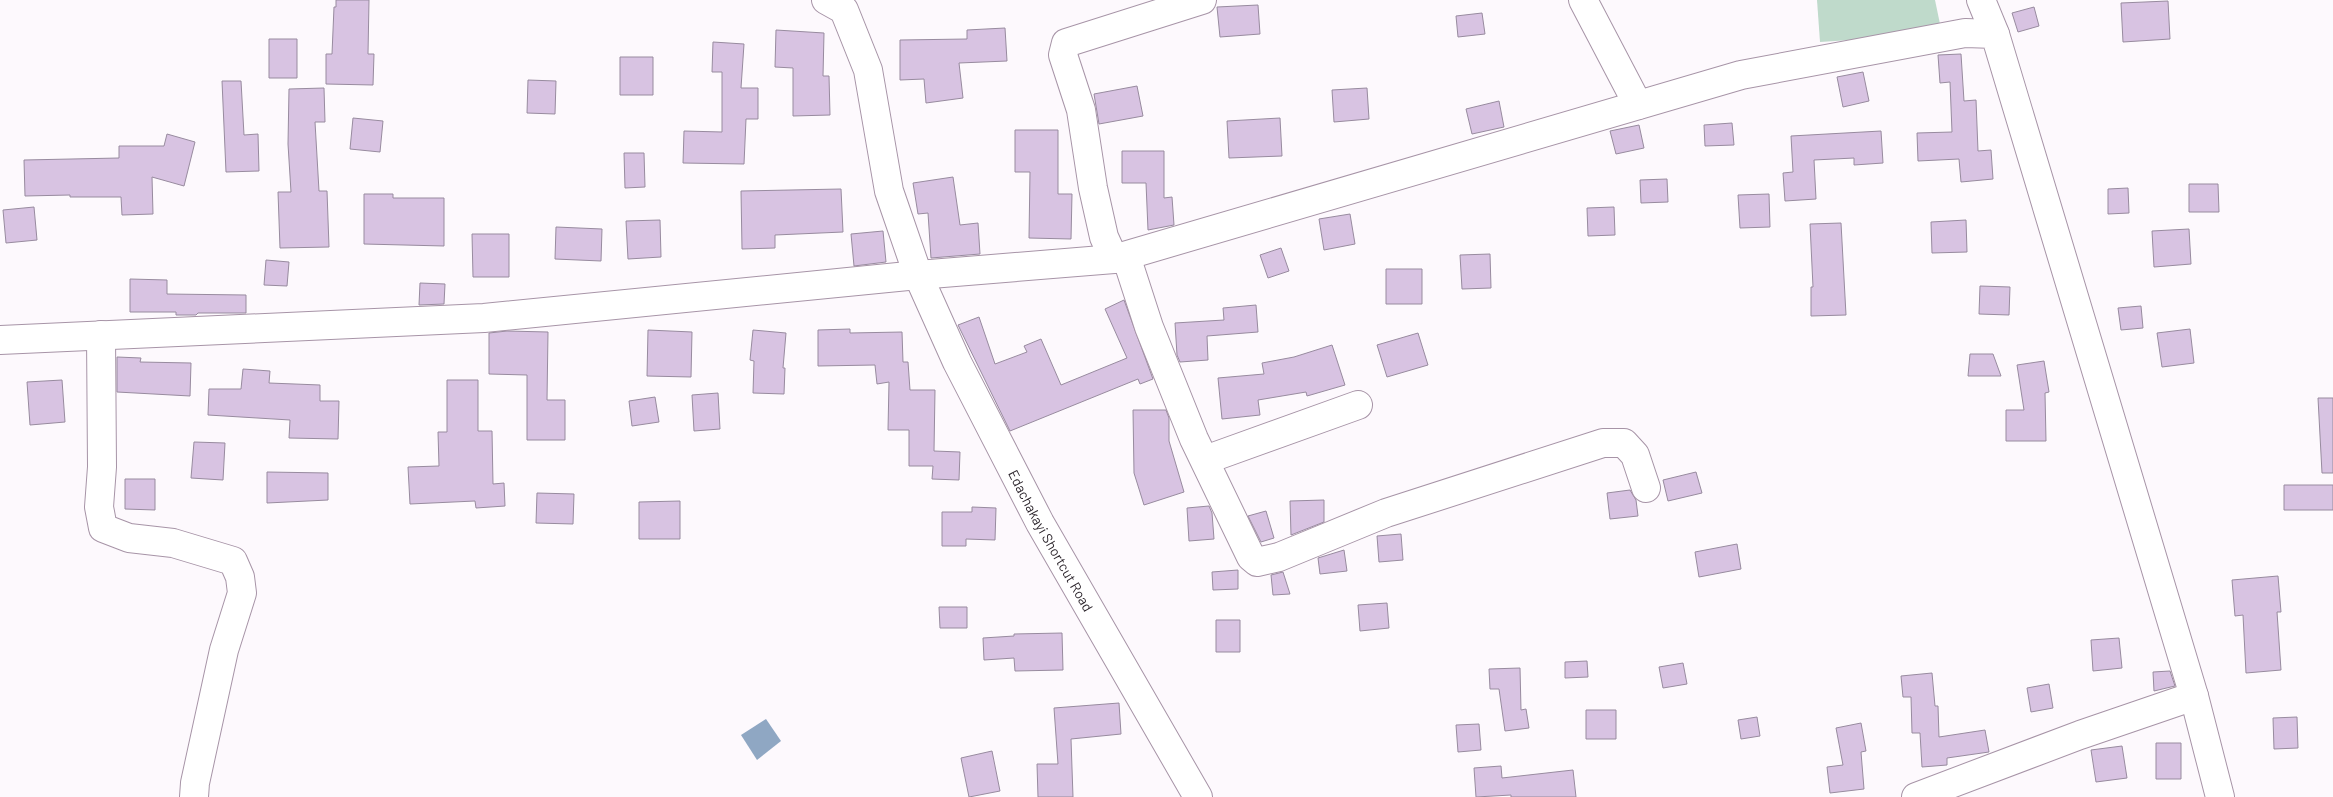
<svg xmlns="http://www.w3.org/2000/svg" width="2333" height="797" viewBox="0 0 2333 797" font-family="Barlow,sans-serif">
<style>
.green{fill:#bfdacb}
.water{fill:#8fa7c3}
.building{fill:#d8c3e2;stroke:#988b9f}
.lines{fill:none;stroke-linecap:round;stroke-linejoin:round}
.minor-casing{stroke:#a794a7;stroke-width:30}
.major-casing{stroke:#a794a7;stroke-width:30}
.minor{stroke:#fff;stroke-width:28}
.major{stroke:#fff;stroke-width:28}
.labels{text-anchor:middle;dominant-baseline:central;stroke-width:4;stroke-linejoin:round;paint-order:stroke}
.street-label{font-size:14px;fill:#261f26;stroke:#fff}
</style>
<rect width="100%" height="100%" fill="#fdf9fd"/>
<path class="green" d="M1817,0H1935L1940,24L1881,38L1820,42Z"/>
<path class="water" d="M766,719L781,741L757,760L741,735Z"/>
<path class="building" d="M336,0H369L368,54H374L373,85L326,84V54H332L334,7H336Z
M2168,1L2170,39L2123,42L2121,3Z
M1258,5L1260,34L1220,37L1217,7Z
M2034,7L2039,26L2018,32L2012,13Z
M1482,13L1485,34L1458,37L1456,16Z
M1005,28L1007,61L959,63L963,98L926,103L924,79L900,80V40L967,39V30Z
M776,30L824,33L823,76H829L830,115L793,116V68L775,67Z
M269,39H297V78H269Z
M713,42L744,44L741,88H758V119H746L744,164L683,163L684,131L722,132V72H712Z
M1961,54L1964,101L1976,100L1978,151L1991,150L1993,179L1961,182L1959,159L1918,161L1917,133L1952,132L1950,82L1940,83L1938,55Z
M620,57H653V95H620Z
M1863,72L1869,101L1843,107L1837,77Z
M528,80L556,81L555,114L527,113Z
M222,81H241L244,135L258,134L259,171L226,172Z
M1137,86L1143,116L1099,124L1094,94Z
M324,88L325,122H315L319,191H327L329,247L280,248L278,192H291L288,144L289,89Z
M1367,88L1369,119L1334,122L1332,90Z
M1499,101L1504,127L1472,134L1466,109Z
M353,118L383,121L380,152L350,149Z
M1280,118L1282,156L1229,158L1227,121Z
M1732,123L1734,145L1705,146L1704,125Z
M1639,125L1644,148L1616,154L1610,131Z
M1015,130H1058V194H1072L1071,239L1029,238L1030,172H1015Z
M1881,131L1883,163L1854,165V158L1814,160L1816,199L1785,201L1783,173L1793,172L1791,136Z
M167,134L195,142L184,186L152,177L153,214L122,215L121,197H70V195L25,196L24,160L119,158V146H164Z
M1122,151H1164V198L1172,197L1174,225L1148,230L1146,183H1122Z
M624,153H644L645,187L625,188Z
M953,177L960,225L978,223L980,254L931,258L928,213L918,214L913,183Z
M1667,179L1668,202L1641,203L1640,180Z
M2189,184H2218L2219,212H2189Z
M2128,188L2129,213L2108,214V189Z
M841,189L843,232L775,235V248L742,249L741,191Z
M364,194H393V198H444V246L364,244Z
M1769,194L1770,227L1740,228L1738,195Z
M34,207L37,240L6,243L3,210Z
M1614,207L1615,235L1588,236L1587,208Z
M1350,214L1355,244L1324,250L1319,219Z
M660,220L661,257L628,259L626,221Z
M1966,220L1967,252L1932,253L1931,222Z
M1841,223L1846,315L1811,316V287H1813L1810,224Z
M556,227L602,229L601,261L555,259Z
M2189,229L2191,264L2154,267L2152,231Z
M883,231L886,262L854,266L851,234Z
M472,234H509V277H473Z
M1281,248L1289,271L1268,278L1260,255Z
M1490,254L1491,288L1462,289L1460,255Z
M266,260L289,262L287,286L264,285Z
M1386,269H1422V304H1386Z
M130,279L167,280V294L246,295V313H198L196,315H176V312H130Z
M420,283L445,284L444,304L419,305Z
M1980,286L2010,287L2009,315L1979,314Z
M1124,300L1153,379L1140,384L1138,379L1010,431L958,325L979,317L995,364L1027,352L1024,346L1041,339L1061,385L1127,358L1105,309Z
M1256,305L1258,332L1207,336L1208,360L1180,362L1177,355L1175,323L1224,320L1223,308Z
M2141,306L2143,328L2121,330L2118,308Z
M850,329V333L902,332L903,362H908L910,390H935L934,451L960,452L959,480L932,479L933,466H909V430H888L889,382L877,384L875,365L818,366V330Z
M2190,329L2194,363L2162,367L2157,333Z
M648,330L692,332L691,377L647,376Z
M753,330L786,333L783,368H785L784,394L753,393L754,361L750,360Z
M507,331L548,332L547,400H565V440H527V375L489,374V333Z
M1418,333L1428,365L1387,377L1377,345Z
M1332,345L1345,385L1307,396L1306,392L1258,400L1260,415L1222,419L1218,378L1264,374L1262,363L1294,357Z
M1970,354H1993L2001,376H1968Z
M117,357L141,358L140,362L191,363L190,396L117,392Z
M2044,361L2049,392L2045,393L2046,441H2006V410H2024L2017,365Z
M243,369L270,371L269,383L320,385V401H339L338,439L289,438L290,420L208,415L209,389H241Z
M62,380L65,422L30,425L27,382Z
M447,380H478V431H492L493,484L504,483L505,506L476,508L475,501L410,504L408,467L439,466L438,432H447Z
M718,393L720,429L694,431L692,395Z
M655,397L659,422L632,426L629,401Z
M2318,398H2333V473H2322Z
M1133,410H1166L1169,418V441L1184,492L1144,505L1134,473Z
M194,442L225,443L223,480L191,478Z
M267,472L328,473V500L267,503Z
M1696,472L1702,493L1668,501L1663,480Z
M125,479H155V510L125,509Z
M2284,485H2333V510H2284Z
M1630,490L1636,500L1638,516L1610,519L1607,493Z
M537,493L574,494L573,524L536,523Z
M1324,500V522L1291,535L1290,501Z
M680,501V539H639V502Z
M1209,506L1212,513L1214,539L1189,541L1187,508Z
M972,507L996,508L995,540L966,539V546H942V512H972Z
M1266,511L1274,538L1261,542L1248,516Z
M1401,534L1403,560L1379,562L1377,536Z
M1737,544L1741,569L1699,577L1695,552Z
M1344,550L1347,571L1320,574L1318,558Z
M1238,570V589L1213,590L1212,572Z
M1283,572L1290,594L1273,595L1271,575Z
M2278,576L2281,612H2277L2281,670L2246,673L2243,615L2235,616L2232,580Z
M1387,603L1389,628L1360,631L1358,605Z
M939,607H967V628H940Z
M1216,620H1240V652H1216Z
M1062,633L1063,670L1015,671L1014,658L984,660L983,638L1014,636V634Z
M2119,638L2122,668L2093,671L2091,640Z
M1587,661L1588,677L1565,678V662Z
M1683,663L1687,684L1663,688L1659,667Z
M1520,668L1521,710L1526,709L1529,728L1505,731L1499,689H1490L1489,669Z
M2170,671L2175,686L2154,691L2153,672Z
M1932,673L1935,706H1938L1939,737L1985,730L1989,752L1947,758V765L1922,767L1920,733H1912L1911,697H1903L1901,676Z
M2049,684L2053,708L2031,712L2027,688Z
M1119,703L1121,734L1071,739L1073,797H1038L1037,764H1058L1054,708Z
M1586,710H1616V739H1586Z
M1757,717L1760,736L1741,739L1738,720Z
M2297,717L2298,748L2274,749L2273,718Z
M1861,723L1866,751L1861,752L1864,789L1830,793L1827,767L1843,765L1836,728Z
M1479,724L1481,750L1458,752L1456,725Z
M2156,743H2181V779H2156Z
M2122,746L2127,778L2096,782L2091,750Z
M992,751L1000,791L969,797L961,758Z
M1501,766L1502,778L1573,770L1576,797H1511V795L1476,797L1474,768Z"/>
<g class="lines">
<defs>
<g id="minor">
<path id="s1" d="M826,0L844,10L868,70L889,191L918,275L957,362L1040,523L1198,797"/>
<path d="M1583,0L1638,105"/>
<path d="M1981,0L1995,34"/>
<path d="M1126,256L1149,327L1194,439L1251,557L1257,562L1279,557L1386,513L1603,443H1624L1635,455L1646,488"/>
<path d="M1114,259L1104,237L1093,188L1081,110L1063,55L1066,43L1202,0"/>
<path d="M101,335L102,467L99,507L103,528L129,538L173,543L233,561L240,577L242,593L224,650L195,783L194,797"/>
<path d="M1205,460L1358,405"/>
<path d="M1916,797L2080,735L2194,696"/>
</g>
<path id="major" d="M0,340L484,318L918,275L1114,259L1741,75L1965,33L1995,34L2194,696L2220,797"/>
</defs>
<use href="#minor" class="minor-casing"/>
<use href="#major" class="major-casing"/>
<use href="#minor" class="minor"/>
<use href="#major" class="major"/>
</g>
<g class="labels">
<g class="street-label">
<text stroke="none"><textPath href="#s1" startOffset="594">Edachakayi Shortcut Road</textPath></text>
</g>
</g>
</svg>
